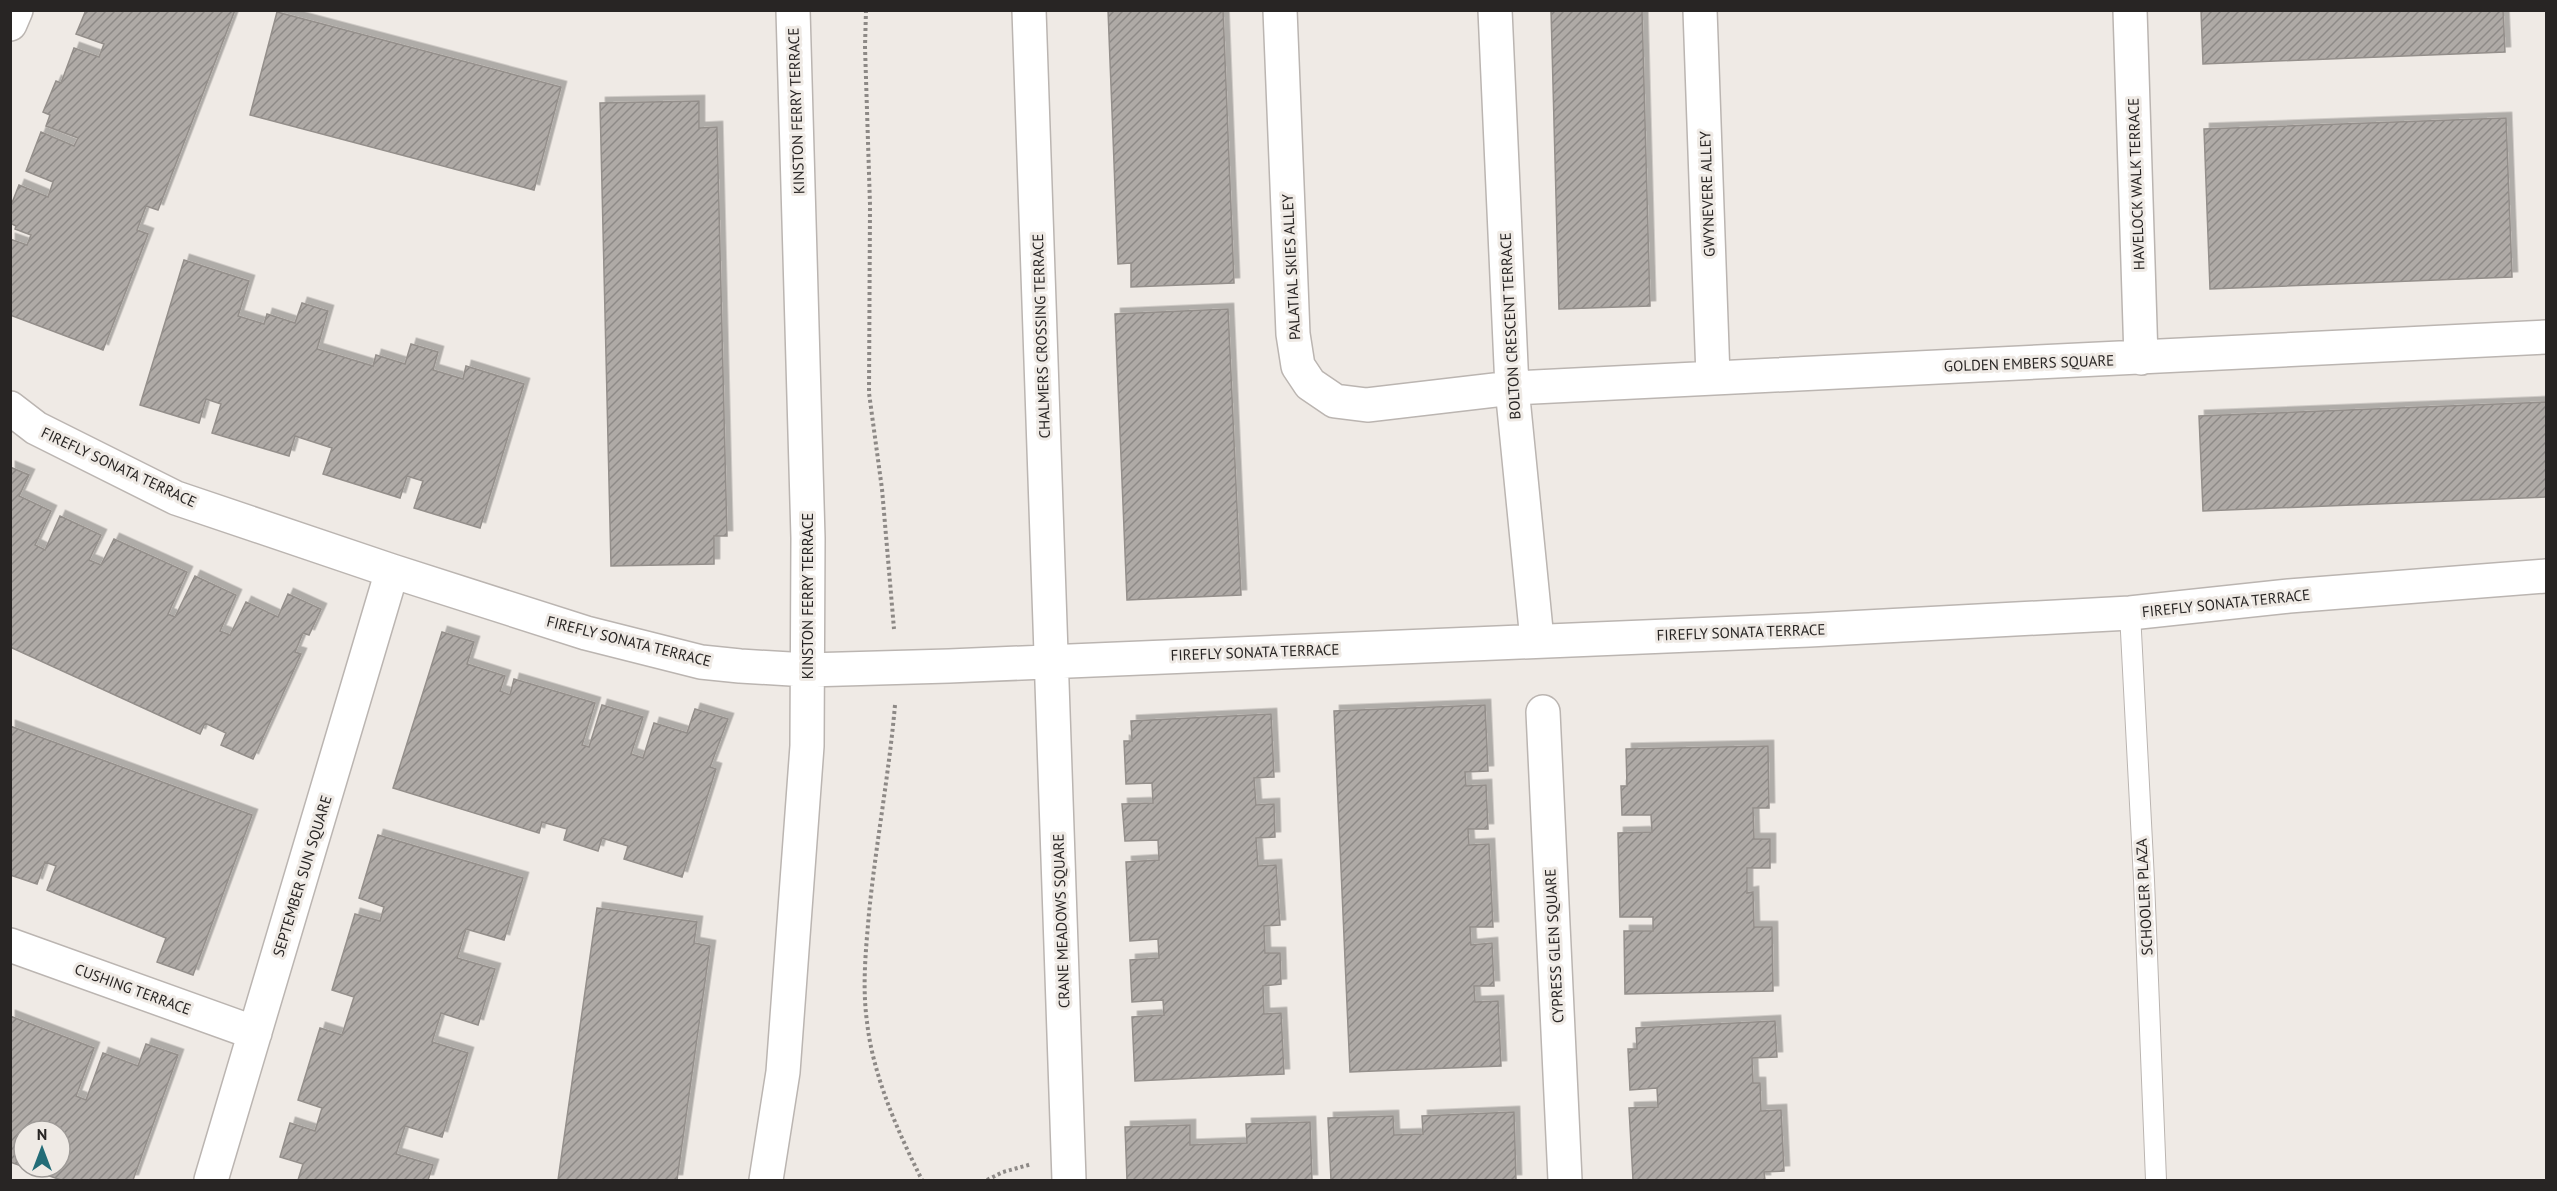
<svg xmlns="http://www.w3.org/2000/svg" width="2557" height="1191" viewBox="0 0 2557 1191" font-family="'PT Sans',sans-serif">
<style>
.building{fill:url(#building-hatch);stroke:#948f8b;stroke-width:1.5;filter:url(#shadow)}
.lines{fill:none;stroke-linecap:round;stroke-linejoin:round}
.service-casing{stroke:#bbb5b1;stroke-width:22}
.minor-casing{stroke:#bbb5b1;stroke-width:36}
.path{stroke:#8d8986;stroke-width:4;stroke-dasharray:3 3;stroke-linecap:butt}
.service{stroke:#fff;stroke-width:20}
.minor{stroke:#fff;stroke-width:33}
.labels{text-anchor:middle;dominant-baseline:central;stroke-width:6;stroke-linejoin:round;paint-order:stroke}
.street-label{font-size:15px;fill:#282524;stroke:#efeae5}
</style>
<defs>
<pattern id="building-hatch" width="6" height="6" patternUnits="userSpaceOnUse" patternTransform="scale(1.5)"><rect width="6" height="6" fill="#afaaa6"/><path d="M-1 1l2-2M0 6l6-6M5 7l2-2" fill="none" stroke="#8e8a87"/></pattern>
<filter id="shadow"><feDropShadow dx="5.5" dy="-5.5" stdDeviation="0" flood-color="#0004"/></filter>
</defs>
<rect width="100%" height="100%" fill="#efeae5"/>
<path class="building" d="M86,10H235L158,210L146,206L137,230L148,234L103,350L10,315V239L27,245L31,235L15,229L16,226L10,223V208L19,185L48,197L53,182L26,171L41,132L74,146L78,138L46,126L50,115L43,112L56,81L61,83L74,48L99,57L104,44L76,34Z
M1108,10H1223L1234,283L1131,287V263L1118,264Z
M1551,10H1642L1650,306L1559,309Z
M2201,10H2503L2505,52L2203,64Z
M277,12L561,87L534,190L250,115Z
M699,101V128L717,127L727,536H714V564L611,566L600,103Z
M2506,118L2512,277L2210,289L2204,129Z
M184,260L249,281L238,316L264,324L267,314L295,323L302,303L328,311L317,349L373,366L376,355L405,364L411,344L438,352L433,370L463,379L466,366L524,384L480,528L414,508L423,481L407,476L400,498L323,474L332,448L295,436L289,456L212,433L221,404L206,399L199,423L140,405Z
M1228,309L1241,595L1127,600L1115,314Z
M2546,402V497L2203,511L2199,416Z
M10,467L29,475L19,496L51,511L35,545L45,550L60,516L101,535L89,560L101,565L114,539L187,572L168,614L175,617L195,576L236,595L220,631L230,635L246,602L278,617L288,594L321,609L309,635L303,633L295,652L301,654L253,759L221,745L226,733L205,723L200,734L10,647Z
M442,632L474,642L467,664L505,676L500,691L510,695L514,679L595,703L582,745L589,747L602,705L643,717L631,754L643,758L654,723L687,733L695,709L728,719L710,767L716,769L682,877L624,859L628,846L602,838L598,851L564,840L567,829L542,822L539,833L393,788Z
M1485,705L1488,771L1465,772L1466,786L1486,785L1488,829H1468L1469,845L1489,844L1493,927H1470L1471,945L1492,943L1494,986H1474L1475,1002L1498,1001L1501,1066L1350,1072L1334,711Z
M1271,714L1274,777L1254,778L1256,805L1274,804L1275,837L1256,838L1258,866L1276,865L1280,925L1264,926L1265,953H1280L1281,984L1263,986L1264,1014L1281,1013L1284,1074L1135,1081L1132,1017L1164,1015L1163,1000L1132,1002L1130,960L1159,958L1158,939L1130,941L1126,862L1159,860L1158,840L1125,841L1122,804L1153,803L1152,783L1126,784L1124,741H1132L1131,721Z
M10,726L252,815L193,975L157,962L166,938L47,890L56,866L45,862L37,884L10,875Z
M1768,746L1769,808H1753L1754,839H1770V868H1747V893L1753,892L1754,927H1772L1773,991L1625,994L1624,931H1653V917H1620L1618,833L1652,832L1651,815H1622L1621,786H1627L1626,749Z
M378,835L523,878L504,940L466,929L457,958L495,969L478,1025L441,1013L432,1042L468,1053L442,1137L405,1126L396,1154L433,1165L428,1180H298L303,1164L280,1157L290,1123L315,1131L322,1108L298,1100L320,1028L342,1035L354,997L332,990L355,914L380,921L384,907L359,898Z
M597,908L697,922L694,943L710,946L677,1180H558Z
M10,1016L94,1048L76,1096L86,1100L103,1053L138,1066L146,1044L178,1055L133,1180H61L24,1167H60V1131H24V1167L10,1162Z
M1775,1021L1777,1057L1752,1058L1753,1083H1760L1761,1111L1781,1110L1784,1171L1764,1172L1765,1180H1633L1629,1108L1658,1107L1657,1088L1630,1090L1628,1049H1637L1636,1028Z
M1514,1112L1516,1180H1331L1328,1118L1393,1116L1394,1135L1423,1134L1422,1116Z
M1310,1122L1312,1180H1127L1125,1127L1190,1125V1145L1247,1143L1246,1124Z"/>
<g class="lines">
<defs>
<path id="service" d="M2130,613L2144,880L2156,1180"/>
<path id="minor" d="M1029,10L1069,1180
M1280,10L1293,334L1298,366L1310,384L1335,401L1367,405L1512,388L2546,337
M1495,10L1512,388L1537,640
M1700,10L1713,377
M2130,10L2141,358
M10,24L16,10
M10,408L36,428L176,498L392,571L586,633L701,662L740,666L807,670L949,666L1809,630L2130,613L2289,596L2546,576
M1543,712L1565,1180
M10,945L255,1033
M211,1180L392,571
M766,1180L783,1072L807,746L808,538L793,10"/>
</defs>
<use href="#service" class="service-casing"/>
<use href="#minor" class="minor-casing"/>
<path class="path" d="M866,10L865,47L870,205L869,393L882,489L894,629
M895,705C889,774 876,843 869,913C866,949 862,985 867,1022C873,1076 898,1132 922,1180
M987,1180L1003,1172L1032,1164"/>
<use href="#service" class="service"/>
<use href="#minor" class="minor"/>
</g>
<g class="labels">
<g class="street-label">
<text transform="translate(796 111) rotate(-92)">KINSTON FERRY TERRACE</text>
<text transform="translate(2136 184) rotate(-92)">HAVELOCK WALK TERRACE</text>
<text transform="translate(1707 194) rotate(-92)">GWYNEVERE ALLEY</text>
<text transform="translate(1291 267) rotate(-93)">PALATIAL SKIES ALLEY</text>
<text transform="translate(1510 326) rotate(-93)">BOLTON CRESCENT TERRACE</text>
<text transform="translate(1041 336) rotate(-92)">CHALMERS CROSSING TERRACE</text>
<text transform="translate(2029 363) rotate(-2)">GOLDEN EMBERS SQUARE</text>
<text transform="translate(119 467) rotate(25)">FIREFLY SONATA TERRACE</text>
<text transform="translate(807 596) rotate(-90)">KINSTON FERRY TERRACE</text>
<text transform="translate(2226 603) rotate(-6)">FIREFLY SONATA TERRACE</text>
<text transform="translate(1741 632) rotate(-2)">FIREFLY SONATA TERRACE</text>
<text transform="translate(629 641) rotate(14)">FIREFLY SONATA TERRACE</text>
<text transform="translate(1255 652) rotate(-2)">FIREFLY SONATA TERRACE</text>
<text transform="translate(302 876) rotate(-73)">SEPTEMBER SUN SQUARE</text>
<text transform="translate(2144 897) rotate(-93)">SCHOOLER PLAZA</text>
<text transform="translate(1061 921) rotate(-92)">CRANE MEADOWS SQUARE</text>
<text transform="translate(1554 946) rotate(-93)">CYPRESS GLEN SQUARE</text>
<text transform="translate(133 989) rotate(20)">CUSHING TERRACE</text>
</g>
</g>
<rect width="2557" height="1191" fill="none" stroke="#282524" stroke-width="24"/>
<g transform="translate(42 1149)"><circle r="28" fill="#efeae5" stroke="#9f9b98" stroke-width="1.5"/>
<path d="M0-4.5L10 22L0 15L-10 22Z" fill="#236c77"/>
<text y="-9" font-size="16" font-weight="bold" text-anchor="middle" fill="#282524">N</text>
</g>
</svg>
